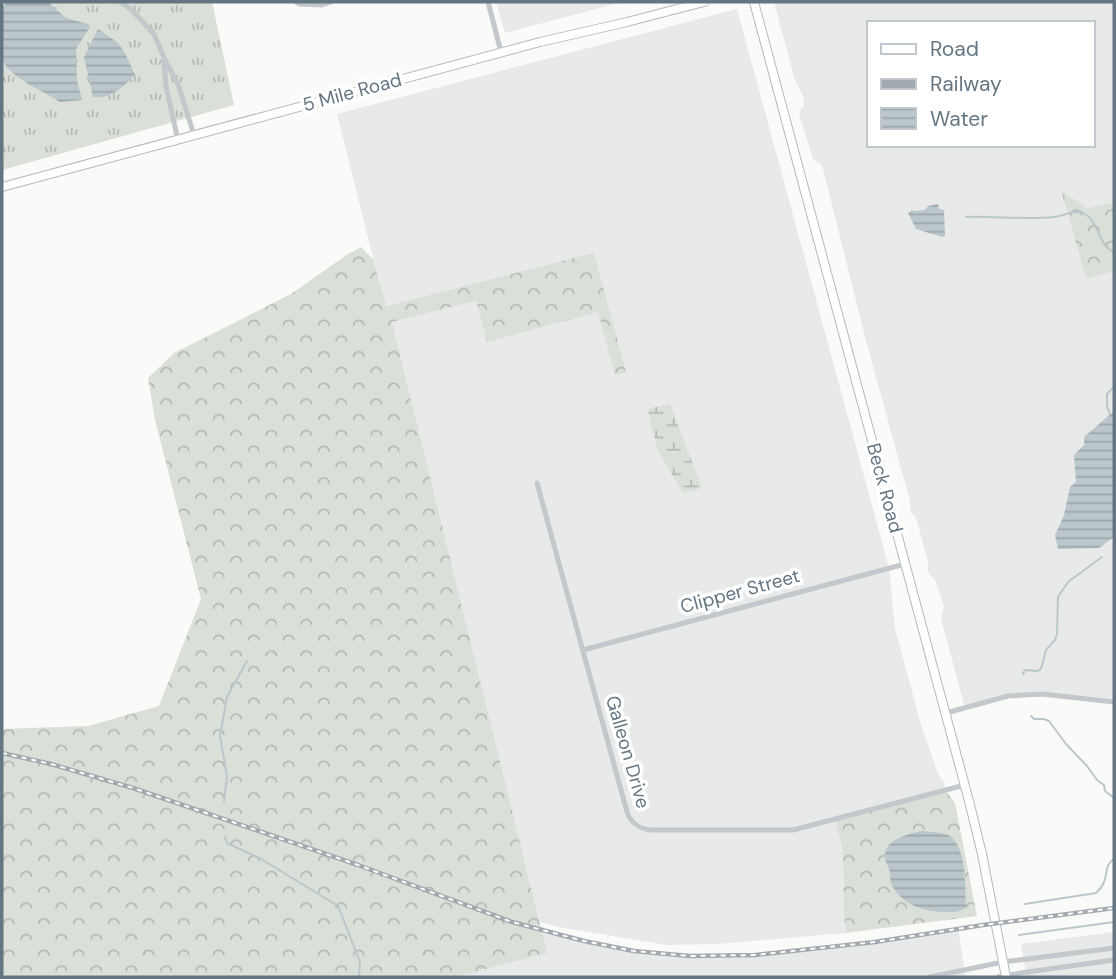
<svg xmlns="http://www.w3.org/2000/svg" width="1116" height="979" viewBox="0 0 1116 979" font-family="'DM Sans',sans-serif">
<style>
.built{fill:#e8e9e9;fill-rule:evenodd}
.grass{fill:url(#grass-tufts)}
.forest{fill:url(#forest-crowns);fill-rule:evenodd}
.wetland{fill:url(#wetland-marsh)}
.water{fill:url(#water-rules)}
.lines{fill:none;stroke-linecap:round;stroke-linejoin:round}
.stream{stroke:#bbc7cb;stroke-width:2}
.secondary-casing{stroke:#b3babf;stroke-width:10}
.street{stroke:#c3c8cc;stroke-width:5}
.secondary{stroke:#fff;stroke-width:8}
.rail-casing{stroke:#a2aab0;stroke-width:4.5}
.rail{stroke:#fff;stroke-width:2;stroke-dasharray:5;stroke-linecap:butt}
.labels{text-anchor:middle;dominant-baseline:central;stroke-width:7;stroke-linejoin:round;paint-order:stroke}
.street-label{font-size:19px;fill:#657683;stroke:#fff}
</style>
<defs>
<pattern id="grass-tufts" width="24" height="20" patternUnits="userSpaceOnUse" patternTransform="scale(1.75)"><rect width="24" height="20" fill="#dadfd7"/><path d="M3 7l-1-3M5 7V3M7 7l1-3M15 17l-1-3M17 17v-4M19 17l1-3" fill="none" stroke="#b4b9b4"/></pattern>
<pattern id="forest-crowns" width="20" height="18" patternUnits="userSpaceOnUse" patternTransform="scale(1.75)"><rect width="20" height="18" fill="#dadfd7"/><path d="M2 6a3 3 0 1 1 6 0M12 15a3 3 0 1 1 6 0" fill="none" stroke="#b4b9b4"/></pattern>
<pattern id="wetland-marsh" width="20" height="14" patternUnits="userSpaceOnUse" patternTransform="scale(1.75)"><rect width="20" height="14" fill="#dadfd7"/><path d="M1 5h8M5 5V1M11 12h8M15 12V8" fill="none" stroke="#b4b9b4"/></pattern>
<pattern id="water-rules" width="6" height="5" patternUnits="userSpaceOnUse" patternTransform="scale(1.75)"><rect width="6" height="5" fill="#bbc7cb"/><path d="M0 2.5h6" fill="none" stroke="#9ca6aa"/></pattern>
</defs>
<rect width="100%" height="100%" fill="#fafaf8"/>
<path class="built" d="M496,2H622L505,33Z
M774,2H1114V202L1088,208L1061,193L1086,279L1114,271V702L1058,695L1008,696L965,708L941,619L944,606L936,582L928,572V562L916,517L910,511V501L865,337L822,165L813,159L799,114L804,105L803,97L794,77ZM869,23H1093V145H869Z
M737,9L889,568L895,629L922,728L938,774L943,780L946,791L835,820L843,851L844,916L846,933L719,944L667,945L559,927L539,922L392,322L476,301L487,342L582,257L385,306L337,114Z
M958,929L966,977H455L546,953L541,930L584,941L634,951L690,956L755,955L875,942Z
M1114,932V977H1027L1021,944Z"/>
<path class="grass" d="M2,2H212L234,105L2,170Z"/>
<path class="forest" d="M1061,191L1088,208L1114,202V271L1086,279Z
M361,247L373,259L386,306L594,253L626,372L615,375L598,312L487,342L476,301L392,322L547,953L455,977H2V729L88,726L159,706L201,599L155,420L148,378L174,353L291,294L348,254Z
M946,791L955,803L977,916L846,933L844,916L843,851L835,820ZM890,869L964,870L965,907L890,881Z"/>
<path class="wetland" d="M670,404L702,488L683,493L658,451L647,409Z"/>
<path class="water" d="M6,2H48L66,18L88,24L90,27L76,49L77,80L82,100L60,102C42,90 12,79 2,60C2,44 0,15 6,2Z
M98,29L118,43L125,53L135,75C122,87 112,99 93,97L84,57Z
M938,204L939,209L944,210L945,236L942,237L916,229L908,213L912,210L915,211L925,210L928,206Z
M1114,411V537L1099,548L1058,549L1055,535L1064,515L1070,487L1076,482L1074,455L1084,445V437Z
M922,831C930,832 942,832 950,836C967,848 965,888 966,907C959,913 954,912 945,912C924,912 900,904 891,883C889,878 891,877 890,872C889,866 885,863 885,857C884,839 908,834 922,831Z"/>
<g class="lines">
<path class="stream" d="M966,217C996,216 1025,220 1054,217C1063,216 1077,208 1085,214C1100,223 1098,246 1114,252
M1110,414L1107,406V394L1114,387
M1023,674L1025,670L1037,671L1041,669L1046,650L1055,640L1057,634L1058,597L1068,582L1102,557
M1031,716L1034,719H1044L1049,721L1066,744L1087,766L1097,780L1104,785L1105,791L1114,798
M224,801L227,776L220,736L227,697L247,661
M225,837L227,843L261,859L338,906L360,962L359,977
M1025,904L1096,893C1112,879 1101,867 1114,859
M1019,935L1114,922"/>
<defs>
<path id="secondary" d="M754,2L969,801L982,854L1006,977
M2,187L540,42L627,22L704,2"/>
</defs>
<use href="#secondary" class="secondary-casing"/>
<path class="street" d="M120,2L131,9L154,34L164,58L178,84L194,135
M296,2L299,4L322,5L331,2
M488,2L501,52
M164,61L166,87L178,140
M537,483L627,812C631,823 638,828 650,830H793L965,785
M583,650L905,564
M946,713L1008,696L1042,694L1114,702
M930,977L1003,962L1114,948
M998,977L1027,972L1114,960"/>
<use href="#secondary" class="secondary"/>
<defs>
<path id="rail" d="M2,753L51,764L133,788L358,865L512,922L584,941L634,951L690,956L755,955L875,942L983,925L1114,908"/>
</defs>
<use href="#rail" class="rail-casing"/>
<use href="#rail" class="rail"/>
</g>
<g class="labels">
<g class="street-label">
<text transform="translate(352 92) rotate(-15)">5 Mile Road</text>
<text transform="translate(885 488) rotate(75)">Beck Road</text>
<text transform="translate(740 591) rotate(-15)">Clipper Street</text>
<text transform="translate(628 752) rotate(74)">Galleon Drive</text>
</g>
</g>
<rect width="1116" height="979" fill="none" stroke="#657683" stroke-width="7"/>
<rect x="867" y="21" width="228" height="126" fill="#ffffff" stroke="#c1c8cd" stroke-width="2"/>
<rect x="881" y="44" width="35" height="10" fill="#ffffff" stroke="#c1c8cd" stroke-width="2"/>
<text x="930" y="56" font-size="21" fill="#657683">Road</text>
<rect x="881" y="79" width="35" height="10" fill="#a2aab0" stroke="#c1c8cd" stroke-width="2"/>
<text x="930" y="91" font-size="21" fill="#657683">Railway</text>
<rect x="881" y="108" width="35" height="21" fill="url(#water-rules)" stroke="#c1c8cd" stroke-width="2"/>
<text x="930" y="126" font-size="21" fill="#657683">Water</text>
</svg>
